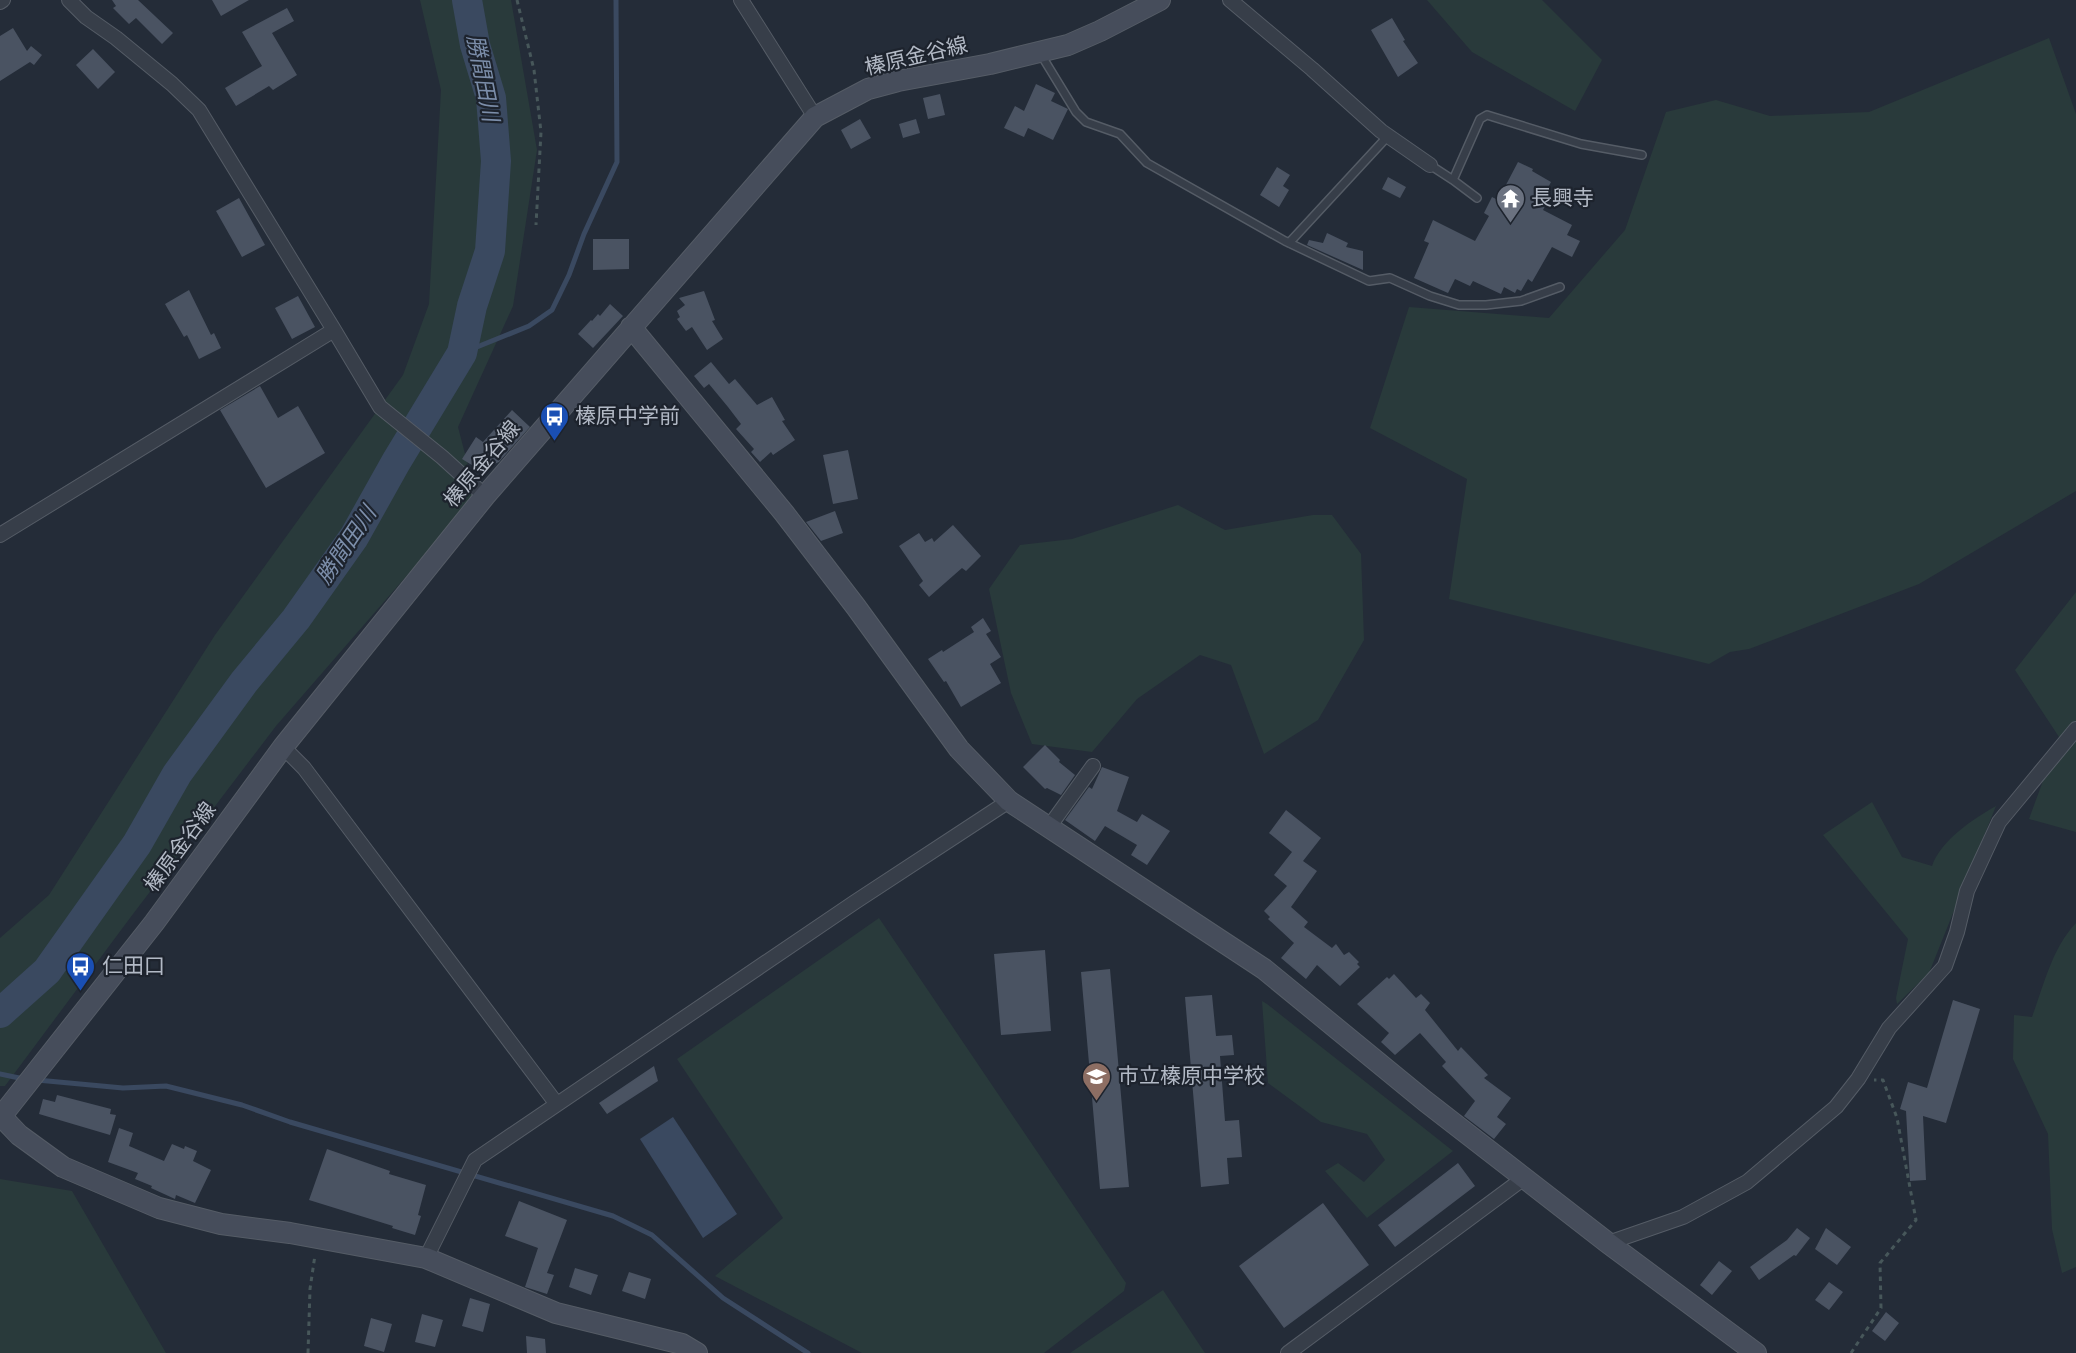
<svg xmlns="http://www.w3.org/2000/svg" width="2076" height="1353" viewBox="0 0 2076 1353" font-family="Signika,'Noto Sans JP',sans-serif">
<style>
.green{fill:#293a3b}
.water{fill:#3a4960}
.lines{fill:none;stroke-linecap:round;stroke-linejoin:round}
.stream{stroke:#3a4960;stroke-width:5}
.river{stroke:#3a4960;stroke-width:30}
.building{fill:#4a5362}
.lane-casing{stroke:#555c66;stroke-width:10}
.street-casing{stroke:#555c66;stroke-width:16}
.secondary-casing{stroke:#555c66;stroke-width:22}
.path{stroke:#47575a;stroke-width:3;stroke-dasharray:4.5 4.5;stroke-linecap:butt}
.lane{stroke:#373e49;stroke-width:7}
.street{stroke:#373e49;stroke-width:14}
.secondary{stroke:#464d5b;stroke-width:20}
.labels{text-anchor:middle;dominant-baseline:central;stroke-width:4.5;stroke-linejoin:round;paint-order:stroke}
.street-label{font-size:21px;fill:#b2b9c5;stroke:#1d232d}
.poi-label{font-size:21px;fill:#b2b9c5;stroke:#1d232d;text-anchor:start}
.water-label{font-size:22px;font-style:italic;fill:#7c8eaa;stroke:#1d232d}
</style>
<rect width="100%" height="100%" fill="#242c38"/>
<path class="green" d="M420,0H511L537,150L513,306L458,427L476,496L276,726L130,918L5,1086H0V938L49,895L215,635L403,375L429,304L441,90Z
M1427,0H1542L1602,60L1575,111L1472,52Z
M2049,38L2076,114V491L1919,584L1749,649L1730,652L1709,664L1449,599L1467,479L1370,428L1409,307L1549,318L1625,230L1666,112L1716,100L1770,116L1869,112Z
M1178,505L1225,530L1313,515H1332L1361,554L1364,640L1318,720L1264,754L1231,665L1200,655L1137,699L1092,752L1032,744L1011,693L989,589L1020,545L1072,539Z
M2076,592V832L2029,819L2059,737L2015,670Z
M1872,802L1902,857L1932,866C1941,840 1973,819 1996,806L1929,973L1897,1004L1896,998L1908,939L1823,835Z
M879,918L1126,1283L1124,1291L1044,1353H862L715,1276L783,1218L677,1059Z
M2076,923V1267L2062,1273L2052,1229L2048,1134L2013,1059L2014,1015L2032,1017C2044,985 2052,948 2076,923Z
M1262,1001L1267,1004L1453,1151L1367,1218L1325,1171L1338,1163L1364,1182L1385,1160L1367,1134L1321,1122L1268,1083Z
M0,1179L72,1191L166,1353H0Z
M1163,1290L1205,1353H1070Z"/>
<path class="water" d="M673,1117L737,1214L703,1238L640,1139Z"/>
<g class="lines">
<path class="stream" d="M462,353L529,326L552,310L569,275L584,234L617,162L616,0
M0,1074L24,1079
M37,1080L123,1088L166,1086L242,1105L290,1122L613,1216L652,1235L723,1298L808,1353"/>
<path class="river" d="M0,1013L47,971L137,844L177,774L244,682L296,619L354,537L396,462L462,353L472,306L490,251L496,161L491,98L475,45L467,0"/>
</g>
<path class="building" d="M112,0H138L173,33L162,44L136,18L129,24L113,8L116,6Z
M212,0H249L221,16Z
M287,8L294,21L272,33L297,75L273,90L269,86L236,106L225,88L262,66L242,32Z
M1392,18L1405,40L1403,41L1418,63L1398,77L1371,30Z
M13,28L27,51L31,46L42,55L34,65L30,62L0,81V36Z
M93,49L115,72L98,89L76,65Z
M1036,84L1055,93L1051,101L1068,109L1053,140L1028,128L1024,137L1004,128L1015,106L1024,111Z
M940,94L945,115L928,119L923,98Z
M860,119L871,138L851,149L841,130Z
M916,119L920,133L903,138L899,124Z
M1518,162L1533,169L1532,171L1551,182L1541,201L1546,204L1543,210L1572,225L1567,235L1580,241L1572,257L1552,247L1532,282L1528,279L1521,291L1517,289L1515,293L1504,287L1501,294L1473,281L1470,286L1455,279L1448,293L1414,278L1429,243L1424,241L1433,220L1475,241L1489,216L1484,213L1492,197L1498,200Z
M1277,167L1290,175L1283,186L1289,190L1279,207L1260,195Z
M1388,177L1406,187L1400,198L1382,189Z
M239,198L265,245L242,257L216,211Z
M1327,233L1348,243L1346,247L1363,251V270L1307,245L1309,240L1323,243Z
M593,239H629V269L593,270Z
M189,290L211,335L214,333L221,348L199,359L187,335L184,337L165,304Z
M704,291L715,320L712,321L723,339L707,350L692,327L686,331L677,319L680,317L677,311L685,305L679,298Z
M298,296L315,327L292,339L275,308Z
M610,304L623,316L593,348L578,334L591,320L592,321L598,314L600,316Z
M711,362L729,384L735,379L757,405L772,397L785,420L782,421L795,440L773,455L771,452L760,462L751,452L754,449L736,429L741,424L728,407L709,384L704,388L694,376Z
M260,386L278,418L298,406L325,453L266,488L220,410Z
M512,410L530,427L499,462L488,467L484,465L480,470L462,459L476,437L483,442Z
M848,450L858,499L833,504L823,455Z
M835,511L843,533L821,541L806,522Z
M953,525L981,556L966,571L962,568L929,597L919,585L923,581L899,546L919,533L925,542L932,538L934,542Z
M983,618L991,631L986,634L1001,657L990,664L1001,683L961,707L946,681L944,682L928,659L942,650L943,652L974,632L971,627Z
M1045,745L1060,760L1059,762L1075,775L1061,795L1047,788L1045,789L1023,767Z
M1102,767L1129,777L1117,811L1137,822L1142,814L1170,831L1147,865L1131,855L1137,845L1105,826L1095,841L1065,820L1089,787L1092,789Z
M1286,810L1321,838L1303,861L1317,871L1291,907L1308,922L1304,927L1332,948L1336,944L1344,955L1349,952L1359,962L1357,964L1360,967L1340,986L1317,965L1306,979L1281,958L1294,943L1268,919L1270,917L1264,911L1287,886L1274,875L1292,852L1269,833Z
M1045,950L1051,1031L1001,1035L994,954Z
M1110,969L1129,1187L1100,1189L1081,972Z
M1394,974L1416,998L1421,994L1430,1003L1425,1010L1458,1051L1461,1047L1488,1075L1484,1078L1511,1098L1497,1117L1506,1124L1494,1139L1464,1116L1475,1101L1442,1066L1446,1062L1420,1033L1395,1055L1381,1042L1389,1033L1357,1004L1387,977L1389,979Z
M1212,995L1216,1036L1232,1035L1234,1055L1220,1056L1225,1121L1239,1120L1242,1157L1227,1158L1229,1184L1201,1187L1185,997Z
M1953,1000L1980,1009L1946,1123L1923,1116L1926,1180L1910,1181L1906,1111L1900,1109L1908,1082L1927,1088Z
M654,1066L658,1081L607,1114L599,1103Z
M57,1095L111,1109L110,1114L116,1115L110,1135L39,1114L43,1099L55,1102Z
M119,1128L133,1133L129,1146L164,1161L172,1144L184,1149L185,1146L197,1151L193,1161L211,1170L195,1203L176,1195L175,1199L151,1188L152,1186L135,1179L138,1173L108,1162Z
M327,1149L390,1171L389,1174L426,1185L418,1215L421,1216L415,1235L392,1228L393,1226L309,1200Z
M1458,1163L1475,1186L1395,1247L1378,1225Z
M519,1201L567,1220L547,1273L554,1275L547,1294L525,1287L538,1248L505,1236Z
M1323,1203L1369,1265L1284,1328L1239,1266Z
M1797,1228L1810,1238L1796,1256L1794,1255L1759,1280L1750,1267L1787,1240Z
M1826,1228L1851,1247L1837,1265L1815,1249Z
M1719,1261L1732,1271L1712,1295L1700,1285Z
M575,1268L598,1275L591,1295L569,1287Z
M629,1272L651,1279L645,1299L622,1291Z
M1829,1282L1843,1292L1829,1310L1815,1300Z
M470,1298L490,1304L483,1332L462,1326Z
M1886,1312L1899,1323L1885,1341L1872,1331Z
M422,1314L443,1320L435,1347L415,1342Z
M371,1318L392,1324L384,1352L364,1346Z
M526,1336L545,1339L546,1353H527Z"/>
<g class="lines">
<defs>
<path id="lane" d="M1040,53L1076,112L1086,122L1120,134L1147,163L1285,241L1369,281L1390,278L1430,296L1459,305H1486L1521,301L1560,287
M1430,165L1453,180L1480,119L1487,115L1581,144L1642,155
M1453,180L1477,198
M1289,243L1388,136"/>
<path id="street" d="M69,0L86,17L116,38L172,84L199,110L334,330L380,407L442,457L485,496
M741,0L815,117
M1230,0L1312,69L1381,131L1430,165
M0,2L3,0
M0,535L334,330
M283,747L304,768L556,1103
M1049,827L1093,766
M1608,1243L1683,1217L1747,1182L1836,1107L1858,1079L1889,1028L1945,966L1957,932L1967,891L1999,822L2076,729
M426,1258L475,1160L855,902L1009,801
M1288,1353L1524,1178"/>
<path id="secondary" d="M631,327L784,513L856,607L959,749L1009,801L1264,969L1425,1101L1608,1243L1756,1353
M1,1116L19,1135L63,1167L159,1208L221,1224L290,1233L426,1258L556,1313L682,1344L697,1353
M0,1118L154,923L283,747L485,496L815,117L868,89L898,81L990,64L1068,45L1100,31L1160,0"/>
</defs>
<use href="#lane" class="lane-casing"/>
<use href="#street" class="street-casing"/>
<use href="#secondary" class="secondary-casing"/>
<path class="path" d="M517,0L534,70L541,132L536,225
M308,1353L310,1289L315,1255
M1851,1353L1881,1308L1880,1263L1916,1220L1897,1118L1883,1080H1874"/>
<use href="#lane" class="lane"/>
<use href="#street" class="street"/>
<use href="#secondary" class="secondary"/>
</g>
<defs>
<symbol id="temple-pin" viewBox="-11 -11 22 30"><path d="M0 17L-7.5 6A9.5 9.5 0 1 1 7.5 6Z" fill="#6b7280" stroke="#1d232d"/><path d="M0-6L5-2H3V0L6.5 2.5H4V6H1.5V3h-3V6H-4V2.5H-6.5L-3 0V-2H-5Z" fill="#fff"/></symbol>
<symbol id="bus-pin" viewBox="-11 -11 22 30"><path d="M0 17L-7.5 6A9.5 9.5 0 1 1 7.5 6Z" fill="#1a4fb4" stroke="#1d232d"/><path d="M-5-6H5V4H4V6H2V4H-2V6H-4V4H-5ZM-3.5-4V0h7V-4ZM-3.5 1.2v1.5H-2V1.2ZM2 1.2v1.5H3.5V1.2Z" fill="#fff"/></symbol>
<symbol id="school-pin" viewBox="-11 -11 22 30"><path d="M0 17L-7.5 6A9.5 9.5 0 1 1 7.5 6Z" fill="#8d6e63" stroke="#1d232d"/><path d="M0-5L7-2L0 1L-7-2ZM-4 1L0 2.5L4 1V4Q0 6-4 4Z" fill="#fff"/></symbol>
</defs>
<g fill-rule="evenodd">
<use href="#temple-pin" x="1494" y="182" width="33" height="45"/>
<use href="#bus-pin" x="538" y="400" width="33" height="45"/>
<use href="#bus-pin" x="64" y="950" width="33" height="45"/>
<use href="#school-pin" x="1080" y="1060" width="33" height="45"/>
</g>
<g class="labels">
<g class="street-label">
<text transform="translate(916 56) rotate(-13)">榛原金谷線</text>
<text transform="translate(482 464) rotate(-50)">榛原金谷線</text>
<text transform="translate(180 847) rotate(-54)">榛原金谷線</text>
</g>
<g class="poi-label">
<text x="1531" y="198">長興寺</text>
<text x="575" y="416">榛原中学前</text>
<text x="102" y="966">仁田口</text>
<text x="1118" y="1076">市立榛原中学校</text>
</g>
<g class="water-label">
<text transform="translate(483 78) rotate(79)">勝間田川</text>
<text transform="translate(346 545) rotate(-56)">勝間田川</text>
</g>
</g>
</svg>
